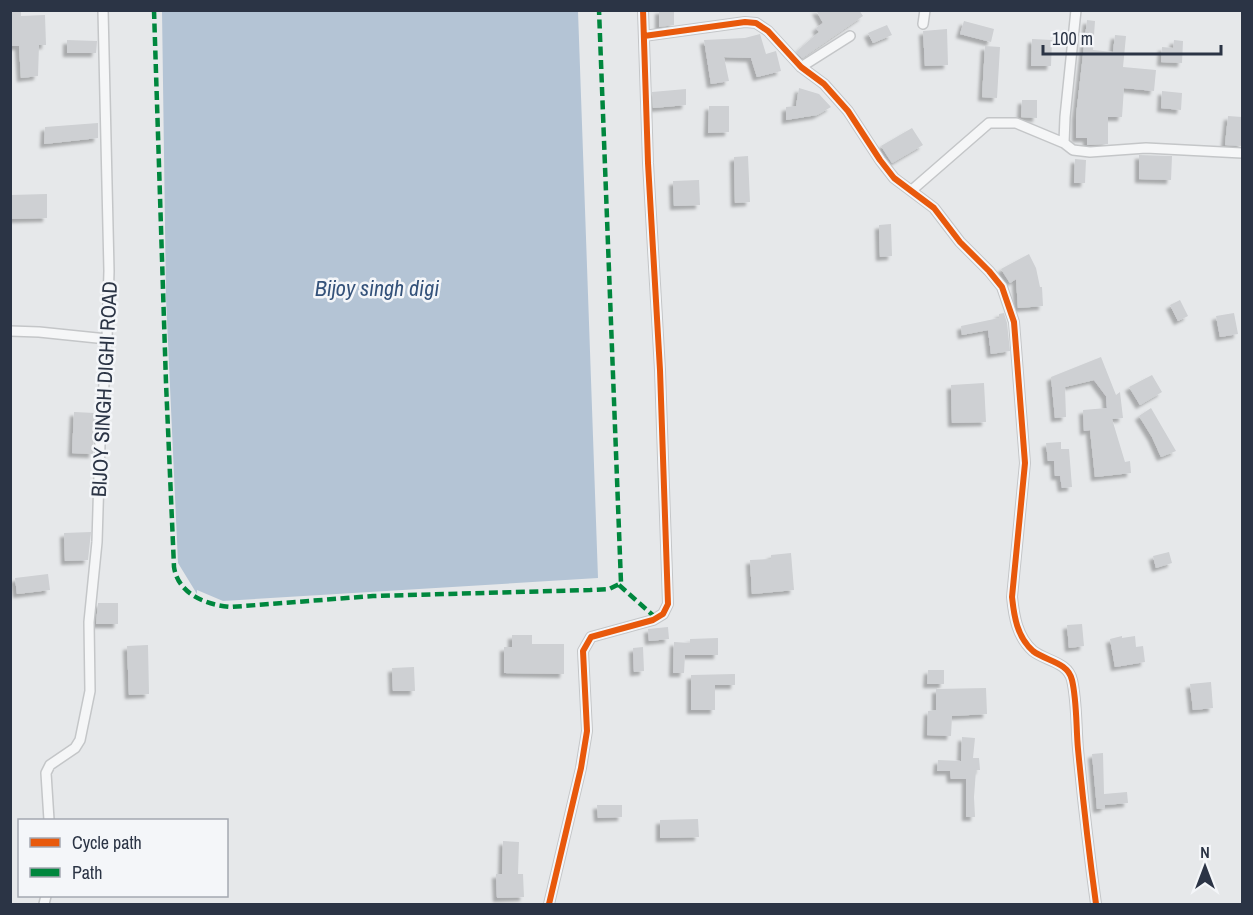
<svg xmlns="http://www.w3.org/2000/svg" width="1253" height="915" viewBox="0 0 1253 915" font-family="'Archivo Narrow',sans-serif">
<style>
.water{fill:#b4c4d5}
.building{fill:#ced0d3;filter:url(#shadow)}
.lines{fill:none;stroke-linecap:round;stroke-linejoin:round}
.minor-casing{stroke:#c4c6c8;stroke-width:12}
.minor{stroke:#f5f6f7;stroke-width:9}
.quiet{stroke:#00873e;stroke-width:4.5;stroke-dasharray:9 4.5;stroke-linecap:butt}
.cycleway-casing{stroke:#f4f6f9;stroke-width:10}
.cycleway{stroke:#e8590c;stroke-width:6}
.labels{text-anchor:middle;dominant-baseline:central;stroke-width:5;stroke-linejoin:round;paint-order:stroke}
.street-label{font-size:21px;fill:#2b3445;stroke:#f4f6f9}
.water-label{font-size:22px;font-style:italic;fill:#34527a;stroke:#f4f6f9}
</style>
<defs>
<filter id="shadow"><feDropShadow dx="-4" dy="4" stdDeviation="1.5" flood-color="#0004"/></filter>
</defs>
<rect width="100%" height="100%" fill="#e6e8ea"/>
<path class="water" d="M162,11H578L598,578L223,601L197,590V594L178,563L166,298Z"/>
<path class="building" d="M10,10H21V16L45,15L46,45H39L38,76L21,78L19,46H10Z
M659,10H674V25L659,27Z
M816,10H859L863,16L802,58L796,52L819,32L816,28L823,23Z
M1087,20L1095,21L1093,50L1113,52L1115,35L1126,36L1123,67L1156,70L1154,91L1124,88L1122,117H1108V144L1087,145V138H1076V116Z
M964,21L994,29L991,42L960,34Z
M887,25L892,35L873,43L868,33Z
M947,29L948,65L925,66L923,31Z
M760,34L766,54L776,51L781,71L757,77L751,58L724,57L729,81L711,84L704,40L745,38Z
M1032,39L1052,40L1051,66H1031Z
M67,40L97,41L96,53H67Z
M1174,40L1183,41L1182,63L1161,62L1162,47L1173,48Z
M985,46L1000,47L997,98L982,97Z
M799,88L819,94L831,107L817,115L786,120V107L796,106Z
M686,89V105L653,108L652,92Z
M1162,91L1182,93L1181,110L1161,108Z
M1022,100H1037V118L1021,117Z
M709,106H729V132L708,133Z
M1228,116L1242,117V146L1225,145Z
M98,123V138L44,144L45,127Z
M912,128L923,145L892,163L881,146Z
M1139,155L1172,156L1171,180L1139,179Z
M748,156L750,202L735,203L734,157Z
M1075,159L1086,160L1085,183H1074Z
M699,180L700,205L674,206L673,181Z
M47,194V218L10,219V195Z
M891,224L892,256L880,257L879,225Z
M1029,254L1036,268L1040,287H1042L1043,306L1018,308L1016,279L1010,283L1001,269Z
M1180,300L1188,316L1178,321L1170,305Z
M1004,313L1007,323L1010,351L991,354L988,330L962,335L961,326L999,318V314Z
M1234,313L1238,334L1220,337L1216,316Z
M1101,357L1116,395L1120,392L1123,418L1112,419L1125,462L1130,461L1131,473L1095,477L1090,430L1084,431L1083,410L1107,408L1106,396L1094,380L1065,387L1066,417L1055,418L1051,377Z
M1152,375L1162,392L1140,405L1129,387Z
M984,383L986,422L952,423L951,385Z
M1151,408L1176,451L1161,457L1152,437L1139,416Z
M74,412L95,413L93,454L72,453Z
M1061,442V449H1069L1072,487L1062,488L1060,476H1055L1054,461H1048L1046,443Z
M91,532L88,560L65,561L64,533Z
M1169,552L1172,563L1156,568L1153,556Z
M791,553L794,590L752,594L750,560L771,559V555Z
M48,574L50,590L17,594L15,578Z
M98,603H118V624H96Z
M1082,624L1084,646L1069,648L1067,625Z
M668,627L669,639L649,641L648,629Z
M512,635H532V644H564V674L504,673V647H512Z
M1122,636V638L1135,636L1136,647L1143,646L1145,662L1115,667L1110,639Z
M718,638V655H685L684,673H673L674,642L690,643V639Z
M148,645L149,694L129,695L127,646Z
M643,647L644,671L634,672L633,648Z
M414,667L415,691H393L392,668Z
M928,670H944V684H927Z
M735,674V685H715V710H691V675Z
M1211,682L1213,708L1193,710L1190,684Z
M986,688L987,714L952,716L951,736L927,735L928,711L936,710V689Z
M962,737L975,738L973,758H979L980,770H976L974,797L975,817H966V779H951L950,771H937L938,760L961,761Z
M1103,753L1104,794L1127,792L1128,803L1105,805V808L1097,809L1092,754Z
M597,805H622V817L598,818Z
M698,819L699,837L660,838V820Z
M503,841L519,842L518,874H523L524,897L497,898L496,874H502Z"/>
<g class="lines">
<defs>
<path id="minor" d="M1076,10L1065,117L1064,143L1073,150L1090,152L1146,148L1242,153
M923,24L925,10
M644,36L745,22L756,23L768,31L801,67L824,84L848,111L880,160L894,178L934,208L960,242L989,271L1002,287L1014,322L1025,463L1012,597C1014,616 1017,637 1033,651C1046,661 1068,662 1072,680C1077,701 1076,728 1078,749C1083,801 1089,853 1096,904
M801,67L850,36
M912,190L989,123H1016L1064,143
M10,331L39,332L107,339
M49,820L46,773L50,765L75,748L80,740L90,691L89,622L97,542L100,443L107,339L109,271L103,10
M44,904L46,896
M549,904L581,768L587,731L583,651L591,637L653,620L663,614L668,604L660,370L648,163L643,10"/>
</defs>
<use href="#minor" class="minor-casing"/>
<use href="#minor" class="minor"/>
<path class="quiet" d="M154,10L166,383L174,567C178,594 206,605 231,607L373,596L590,590L609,589L621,583L599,10
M619,585L656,618"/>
<defs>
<path id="cycleway" d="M644,36L745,22L756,23L768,31L801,67L824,84L848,111L880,160L894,178L934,208L960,242L989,271L1002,287L1014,322L1025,463L1012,597C1014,616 1017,637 1033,651C1046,661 1068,662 1072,680C1077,701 1076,728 1078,749C1083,801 1089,853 1096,904
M549,904L581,768L587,731L583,651L591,637L653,620L663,614L668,604L660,370L648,163L643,10"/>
</defs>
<use href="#cycleway" class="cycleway-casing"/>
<use href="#cycleway" class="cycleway"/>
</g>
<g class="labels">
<g class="street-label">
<text transform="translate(104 389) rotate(-87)">BIJOY SINGH DIGHI ROAD</text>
</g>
<g class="water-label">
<text x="377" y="288">Bijoy singh digi</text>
</g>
</g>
<rect width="1253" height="915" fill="none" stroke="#2b3445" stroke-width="24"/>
<rect x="18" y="819" width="210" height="78" fill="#f4f6f9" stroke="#a4a8b1" stroke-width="1.5"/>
<rect x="30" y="838" width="30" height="9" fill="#e8590c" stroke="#a4a8b1" stroke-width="1.5"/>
<text x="72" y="849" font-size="18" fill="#2b3445">Cycle path</text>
<rect x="30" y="868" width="30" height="9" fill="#00873e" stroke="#a4a8b1" stroke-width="1.5"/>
<text x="72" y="879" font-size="18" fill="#2b3445">Path</text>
<g transform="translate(1205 867)" stroke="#f4f6f9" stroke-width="4.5" paint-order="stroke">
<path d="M0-4.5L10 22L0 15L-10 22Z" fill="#2b3445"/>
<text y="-9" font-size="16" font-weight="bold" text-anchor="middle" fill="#2b3445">N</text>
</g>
<path d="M1043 45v9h178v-9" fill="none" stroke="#2b3445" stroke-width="3"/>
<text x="1052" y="45" font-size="18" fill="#2b3445" stroke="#f4f6f9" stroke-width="4.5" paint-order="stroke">100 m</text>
</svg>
